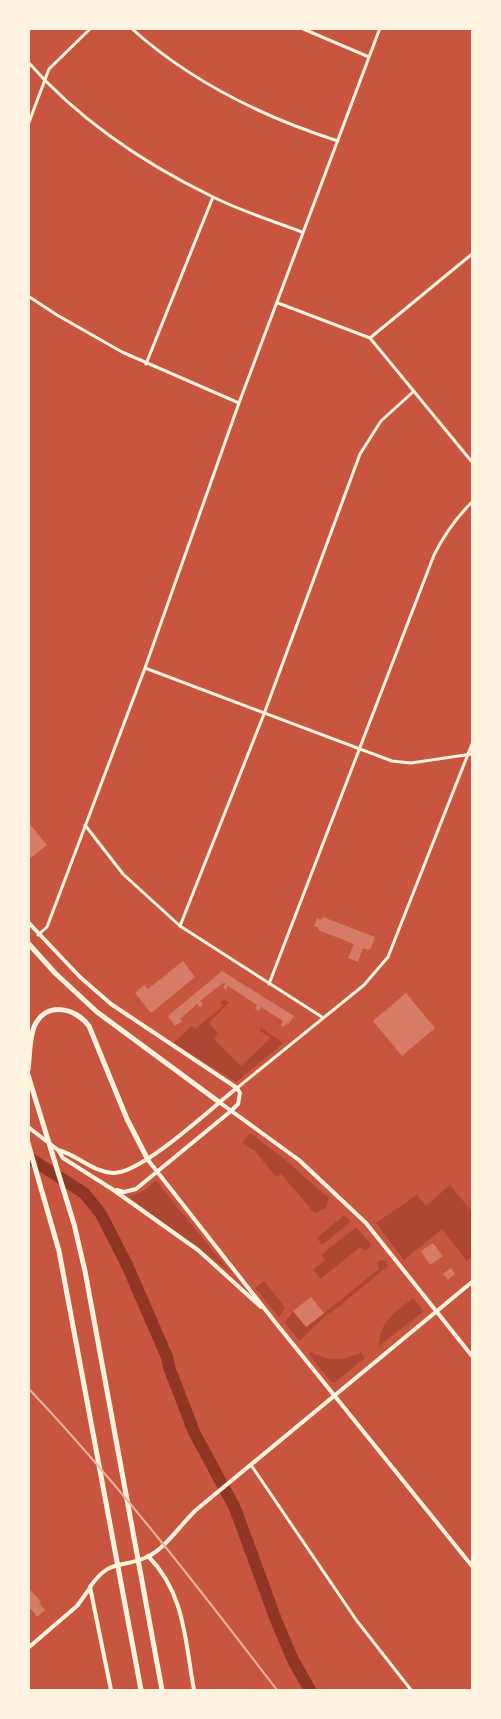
<svg xmlns="http://www.w3.org/2000/svg" width="501" height="1719" viewBox="0 0 501 1719" font-family="'Work Sans',sans-serif">
<style>
.green{fill:#ae4732}
.lines{fill:none;stroke-linecap:round;stroke-linejoin:round}
.river{stroke:#8f3625;stroke-width:12}
.building{fill:#d67c66}
.minor{stroke:#fff3e0;stroke-width:3}
.tertiary{stroke:#fff3e0;stroke-width:4}
.secondary{stroke:#fff3e0;stroke-width:4}
.motorway{stroke:#fff3e0;stroke-width:5}
.rail{stroke:#e9b49f;stroke-width:2}
</style>
<rect width="100%" height="100%" fill="#c8553d"/>
<path class="green" d="M224,1000L229,1002L209,1023L218,1033L214,1039L241,1066L271,1038L260,1031L261,1028L281,1041L282,1044L236,1082L175,1044L174,1042L192,1026L195,1029L223,1006L220,1002Z
M250,1133L283,1158L329,1198L325,1210L322,1209L315,1214L281,1174L276,1177L254,1150L242,1143Z
M156,1181L157,1182L230,1272L129,1197L143,1191Z
M450,1185L472,1212V1256L467,1261L442,1229L404,1260L376,1223L417,1195L426,1206Z
M344,1215L351,1222L322,1245L317,1238Z
M356,1227L370,1243V1247L365,1251L360,1247L321,1279L313,1270L325,1260L321,1255Z
M380,1260L385,1261L388,1266L331,1313L330,1312L299,1341L285,1322L293,1311L307,1327L379,1269L377,1263Z
M264,1281L285,1307L280,1316H278L255,1288Z
M413,1298L424,1311L379,1346C380,1320 395,1313 413,1298Z
M312,1352C330,1362 343,1361 361,1352L365,1358L334,1383L331,1382L309,1354Z"/>
<g class="lines">
<path class="river" d="M28,1157L84,1193L101,1214L127,1265L167,1357L169,1367L194,1432L235,1508L276,1620L293,1660L310,1690"/>
</g>
<path class="building" d="M28,822L47,845L28,860Z
M323,917L375,937L370,950L363,948L358,962L348,958L354,944L318,930L319,928L314,926L317,918L322,920Z
M183,961L195,977L151,1013L135,993L144,985L148,989Z
M222,971L294,1016L288,1025L286,1023L284,1027L281,1025L283,1021L261,1007L259,1011L255,1009L257,1005L228,986L226,990L223,988L225,984L223,983L200,1001L203,1004L200,1007L197,1004L180,1019L182,1021L175,1026L168,1016Z
M406,993L435,1028L402,1056L373,1021Z
M433,1243L443,1256L430,1265L421,1251Z
M451,1268L455,1274L448,1280L443,1274Z
M311,1297L324,1313L306,1327L293,1311Z
M28,1587L41,1602L39,1603L45,1610L37,1617L31,1609L28,1611Z"/>
<g class="lines">
<path class="minor" d="M131,28C191,82 263,117 338,141
M301,28L369,57
M28,62C78,119 145,164 213,197C241,211 273,221 302,232
M28,125L49,69L91,28
M28,296L57,315L122,352L239,403
M278,303L370,338L472,462
M370,338L472,254
M146,364L213,197
M145,668L392,761L411,763L472,754
M85,825L123,874L180,926L322,1017
M180,926L264,714L360,454L381,421L414,391
M38,935L47,927L145,668L239,403L380,28
M269,984L434,555C444,535 456,518 472,502
M237,1088L364,985L388,957L472,744
M251,1465L357,1621L411,1690"/>
<path class="tertiary" d="M148,1556C185,1593 185,1641 194,1690
M90,1587L111,1690
M28,1648L77,1606L90,1588"/>
<path class="secondary" d="M28,922L80,977L111,1004L237,1088
M219,1102L299,1160L366,1223L472,1356
M28,1127L58,1150L63,1158L112,1189L198,1250L261,1307
M58,1150C78,1155 92,1172 113,1173C142,1174 211,1108 237,1088
M148,1160L275,1322L472,1566
M117,1190L124,1192L136,1189L231,1111L238,1104L240,1093L237,1088
M90,1587C110,1558 120,1569 147,1557C165,1549 181,1524 196,1510L472,1282"/>
<path class="motorway" d="M28,943L55,973L97,1012L219,1102
M28,1070C30,1056 29,1040 34,1027C45,1001 75,1007 89,1026L127,1119L148,1160
M28,1075L74,1224L85,1271L162,1690
M28,1143L59,1251L141,1690"/>
<path class="rail" d="M28,1388C118,1483 198,1587 277,1690"/>
</g>
<rect width="501" height="1719" fill="none" stroke="#fff3e0" stroke-width="60"/>
</svg>
